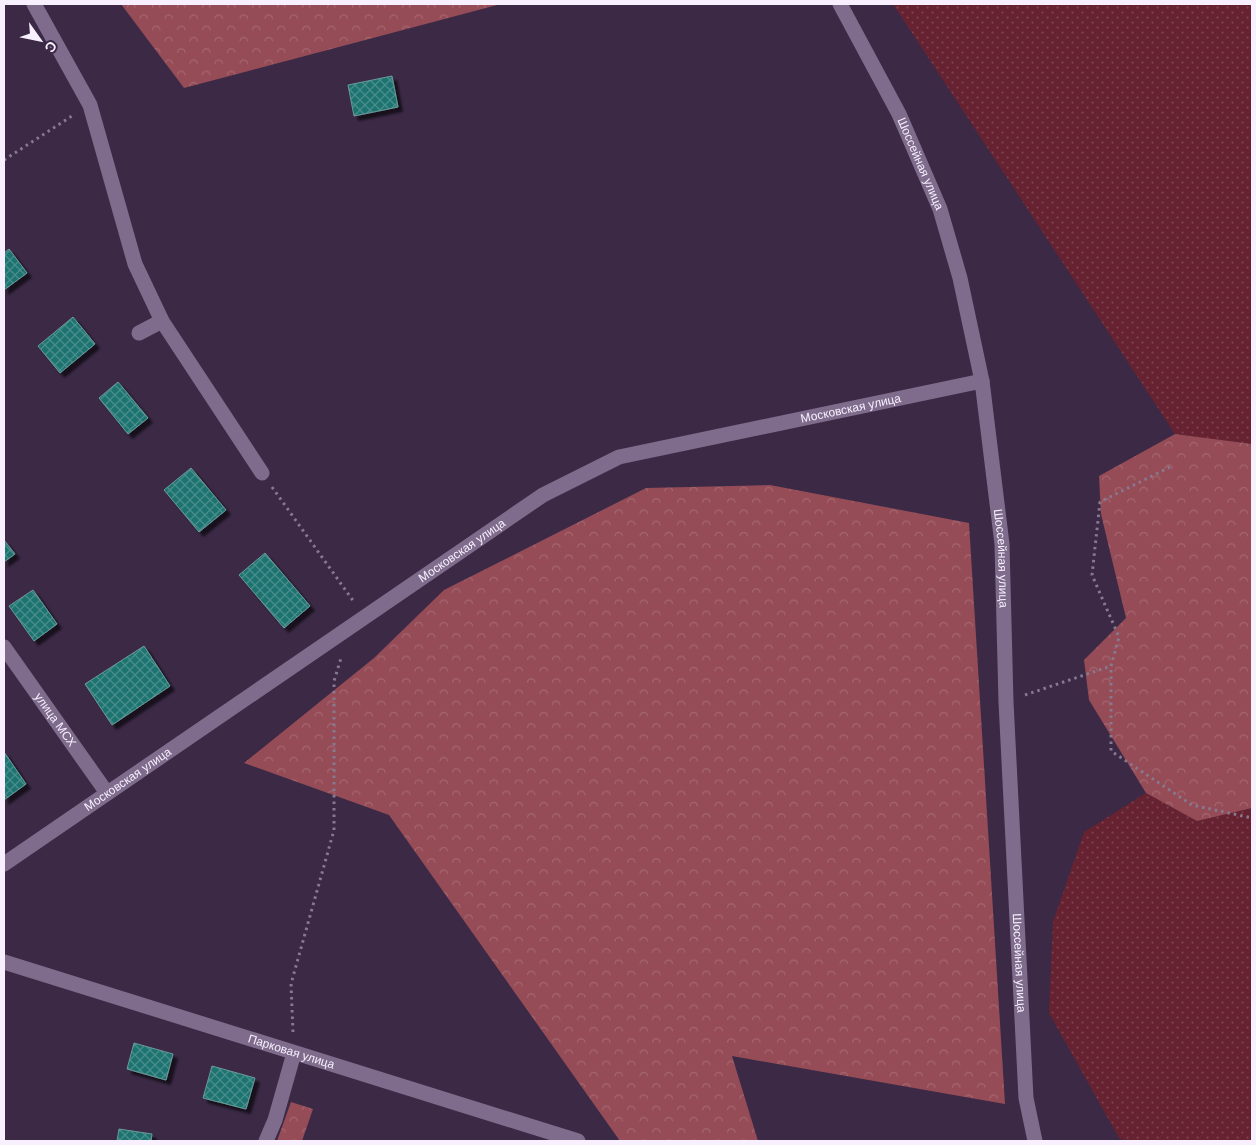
<svg xmlns="http://www.w3.org/2000/svg" width="1256" height="1145" viewBox="0 0 1256 1145" font-family="Arial,sans-serif">
<style>
.grass{fill:url(#grass-dots)}
.forest{fill:url(#forest-crowns)}
.building{fill:url(#building-cross-hatch);stroke:#699c99;filter:url(#shadow)}
.lines{fill:none;stroke-linecap:round;stroke-linejoin:round}
.path{stroke:#877990;stroke-width:3;stroke-dasharray:2.5 4;stroke-linecap:butt}
.minor{stroke:#7f6c8c;stroke-width:15}
.labels{text-anchor:middle;dominant-baseline:central;stroke-width:4;stroke-linejoin:round;paint-order:stroke}
.street-label{font-size:12px;fill:#f8f0ff;stroke:#3b2946}
</style>
<defs>
<pattern id="grass-dots" width="8" height="8" patternUnits="userSpaceOnUse" patternTransform="scale(1.25)"><rect width="8" height="8" fill="#662230"/><path d="M2 2h.1M6 6h.1" fill="none" stroke="#7d424f" stroke-width="1.8" stroke-linecap="round"/></pattern>
<pattern id="forest-crowns" width="20" height="18" patternUnits="userSpaceOnUse" patternTransform="scale(1.25)"><rect width="20" height="18" fill="#954c57"/><path d="M2 6a3 3 0 1 1 6 0M12 15a3 3 0 1 1 6 0" fill="none" stroke="#a56670"/></pattern>
<pattern id="building-cross-hatch" width="8" height="8" patternUnits="userSpaceOnUse" patternTransform="scale(1.25)"><rect width="8" height="8" fill="#1b7370"/><path d="M0 0l8 8M0 8l8-8" fill="none" stroke="#488e8d"/></pattern>
<filter id="shadow"><feDropShadow dx="4.5" dy="4.5" stdDeviation="1" flood-color="#0009"/></filter>
</defs>
<rect width="100%" height="100%" fill="#3b2946"/>
<path class="grass" d="M893,4H1252V444L1175,434Z
M1146,793L1197,821L1252,808V1141H1127L1119,1138L1049,1013L1053,922L1084,832Z"/>
<path class="forest" d="M121,4H501L184,88Z
M1175,434L1252,444V808L1197,821L1146,793L1089,700L1084,660L1126,618L1101,514L1099,476Z
M770,485L969,523L1005,1104L732,1056L758,1141H620L389,815L244,763L374,658L444,590L646,488Z
M291,1102L313,1109L302,1141H277Z"/>
<path class="building" d="M392,76L398,107L354,116L348,85Z
M9,249L27,273L4,290V253Z
M73,317L95,344L60,373L38,346Z
M118,382L148,418L128,434L99,398Z
M191,468L226,510L199,532L164,490Z
M4,540L15,554L4,562Z
M265,553L310,606L284,628L239,575Z
M33,590L57,624L34,641L9,606Z
M144,646L170,686L112,725L85,684Z
M4,752L26,784L4,800Z
M134,1043L173,1054L166,1080L127,1069Z
M212,1066L255,1078L246,1109L203,1098Z
M119,1129L152,1134L151,1141H117Z"/>
<g class="lines">
<path class="path" d="M4,160L75,114
M1170,467L1100,502L1092,575L1119,637L1111,666V751L1192,805L1252,818
M272,487L354,602
M1025,695L1111,666
M293,1032L291,984L334,830V681L341,658"/>
<g class="minor">
<path d="M34,4L90,105L135,264L162,321L262,473"/>
<path id="s1" d="M840,4L899,114L940,209L960,278L982,381L1002,544L1006,702L1026,1098L1035,1141"/>
<path d="M139,333L162,321"/>
<path id="s2" d="M4,647L107,793"/>
<path id="s3" d="M4,864L543,495L619,457L982,381"/>
<path id="s4" d="M4,962L578,1141"/>
<path d="M266,1141L275,1120L294,1053"/>
</g>
</g>
<g class="labels">
<g class="street-label">
<text stroke="none"><textPath href="#s1" startOffset="179">Шоссейная улица</textPath></text>
<text stroke="none"><textPath href="#s3" startOffset="975">Московская улица</textPath></text>
<text stroke="none"><textPath href="#s3" startOffset="555">Московская улица</textPath></text>
<text stroke="none"><textPath href="#s1" startOffset="584">Шоссейная улица</textPath></text>
<text stroke="none"><textPath href="#s2" startOffset="89">улица МСХ</textPath></text>
<text stroke="none"><textPath href="#s3" startOffset="150">Московская улица</textPath></text>
<text stroke="none"><textPath href="#s1" startOffset="989">Шоссейная улица</textPath></text>
<text stroke="none"><textPath href="#s4" startOffset="301">Парковая улица</textPath></text>
</g>
</g>
<rect width="1256" height="1145" fill="none" stroke="#f8f0ff" stroke-width="10"/>
<g transform="translate(40 40) rotate(123)" stroke="#3b2946" stroke-width="4" paint-order="stroke">
<path d="M0-4L9 19L0 12L-9 19Z" fill="#f8f0ff"/>
<text y="-8" font-size="14" font-weight="bold" text-anchor="middle" fill="#f8f0ff">С</text>
</g>
</svg>
